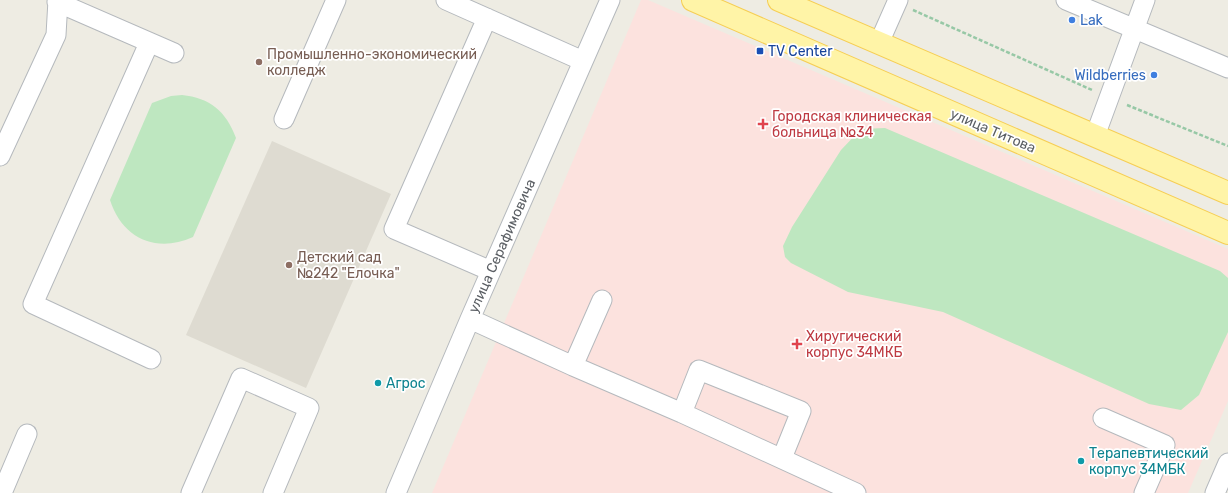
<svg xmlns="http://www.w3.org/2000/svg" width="1228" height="493" viewBox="0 0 1228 493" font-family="Rubik,sans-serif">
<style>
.education{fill:#dedbd1}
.medical{fill:#fce2de}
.green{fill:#bee7c0}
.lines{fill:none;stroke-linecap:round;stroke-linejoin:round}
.minor-casing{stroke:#b5b9bd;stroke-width:21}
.major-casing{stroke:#f6ce54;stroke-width:24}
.path{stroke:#97c8a6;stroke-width:2.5;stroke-dasharray:4 2;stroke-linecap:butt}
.minor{stroke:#fff;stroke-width:19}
.major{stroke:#fff4a7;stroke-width:22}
.shop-dot{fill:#3f7fe0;stroke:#fff;stroke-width:1.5}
.transit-dot{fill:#1a4fb4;stroke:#fff;stroke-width:1.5}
.education-dot{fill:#8d6e63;stroke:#fff;stroke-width:1.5}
.health-dot{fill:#e0444e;stroke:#fff;stroke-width:1.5}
.culture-dot{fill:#0f9aa8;stroke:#fff;stroke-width:1.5}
.labels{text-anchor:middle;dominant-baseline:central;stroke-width:3.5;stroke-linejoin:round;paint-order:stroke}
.shop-label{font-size:14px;fill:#366cbe;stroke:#fff;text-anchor:start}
.transit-label{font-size:14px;fill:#164399;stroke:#fff;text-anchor:start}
.education-label{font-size:14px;fill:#785e54;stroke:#fff;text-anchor:start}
.health-label{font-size:14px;fill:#be3a42;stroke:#fff;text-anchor:start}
.street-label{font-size:14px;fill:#5b5f64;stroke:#fff}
.culture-label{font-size:14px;fill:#0d838f;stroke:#fff;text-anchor:start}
</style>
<rect width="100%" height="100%" fill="#eeece3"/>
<path class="education" d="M272,141L391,194L306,388L186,335Z"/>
<path class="medical" d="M641,0H648L1228,249V401L1188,493H432Z"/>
<path class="green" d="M182,95C210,98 226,111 236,138L193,237C156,254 122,238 110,200L152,103L171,96Z
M885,128L1220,271L1228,278V332L1199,395L1181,410L1149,404L943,312L848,292L791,263L785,257L783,246L792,227L841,150L861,129Z"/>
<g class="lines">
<defs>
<path id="minor" d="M446,0L583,61
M1066,0L1228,68
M57,2L174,53
M487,18L394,229L491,271
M149,43L33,304L151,359
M879,43L898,0
M284,119L336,0
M1095,136L1145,0
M0,156L56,35L58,0
M470,319L573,366L602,300
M573,366L682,413L856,493
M682,413L699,370L801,411L782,458
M1103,418L1165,445L1144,493
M2,493L27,434
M191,493L241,378L309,408L273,493
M396,493L470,319L610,0
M1215,493L1228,463"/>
<path id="major" d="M693,0L1228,233
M779,0L1228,193"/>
</defs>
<use href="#minor" class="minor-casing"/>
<use href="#major" class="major-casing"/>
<path class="path" d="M913,10L1092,90
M1127,105L1228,146"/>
<use href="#minor" class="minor"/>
<use href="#major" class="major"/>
</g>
<g class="shop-dot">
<circle cx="1072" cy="20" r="4"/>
<circle cx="1154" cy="75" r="4"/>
</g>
<rect class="transit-dot" x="756" y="47" width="8" height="8" rx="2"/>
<g class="education-dot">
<circle cx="259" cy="62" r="4"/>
<circle cx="289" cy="265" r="4"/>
</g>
<g class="health-dot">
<path d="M761 118h4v4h4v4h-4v4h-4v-4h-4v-4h4z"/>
<path d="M795 338h4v4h4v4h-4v4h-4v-4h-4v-4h4z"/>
</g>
<g class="culture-dot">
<circle cx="378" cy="383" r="4"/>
<circle cx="1081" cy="461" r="4"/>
</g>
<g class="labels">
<g class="shop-label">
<text x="1080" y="20">Lak</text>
<text x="1146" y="75" text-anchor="end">Wildberries</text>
</g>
<g class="transit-label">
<text x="768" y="51">TV Center</text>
</g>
<g class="education-label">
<text x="267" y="54">Промышленно-экономический<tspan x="267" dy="16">колледж</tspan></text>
<text x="297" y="257">Детский сад<tspan x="297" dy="16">№242 "Елочка"</tspan></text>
</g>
<g class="health-label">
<text x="772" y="116">Городская клиническая<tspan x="772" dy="16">больница №34</tspan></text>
<text x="806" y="336">Хиругический<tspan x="806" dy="16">корпус 34МКБ</tspan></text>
</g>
<g class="street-label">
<text transform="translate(993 131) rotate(23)">улица Титова</text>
<text transform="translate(502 246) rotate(-66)">улица Серафимовича</text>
</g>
<g class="culture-label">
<text x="386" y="383">Агрос</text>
<text x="1089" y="453">Терапевтический<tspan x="1089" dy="16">корпус 34МБК</tspan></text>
</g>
</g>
</svg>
